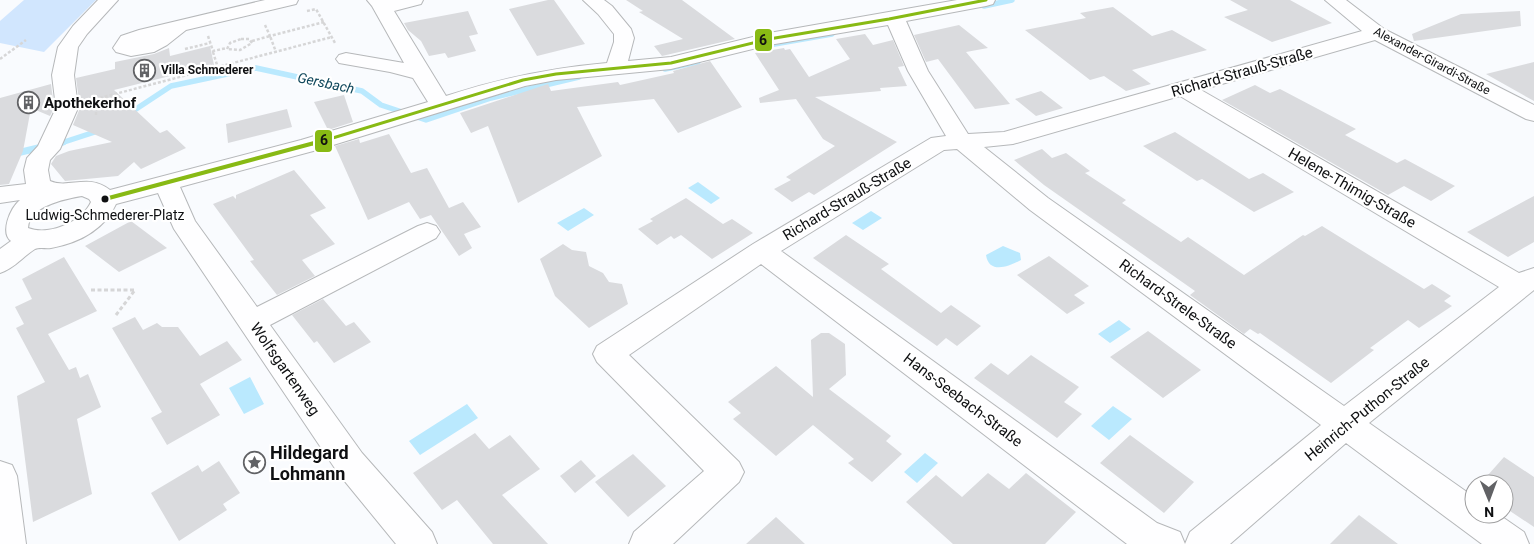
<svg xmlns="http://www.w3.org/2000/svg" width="1534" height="544" viewBox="0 0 1534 544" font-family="Roboto,sans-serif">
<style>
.green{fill:#d1e6fe}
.water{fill:#bae9fe}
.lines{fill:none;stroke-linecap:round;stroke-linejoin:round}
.stream-far1{stroke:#bae9fe;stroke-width:5.5}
.stream{stroke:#bae9fe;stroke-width:7}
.building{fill:#dadbde}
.minor-casing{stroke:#b6b8ba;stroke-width:2}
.path-far1{stroke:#d6d6d7;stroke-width:2.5;stroke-dasharray:3 2;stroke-linecap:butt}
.path{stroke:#d6d6d7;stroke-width:3;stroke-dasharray:4 2.5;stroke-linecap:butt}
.minor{fill:#fefeff;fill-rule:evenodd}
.bus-1-far1-casing{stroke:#fff;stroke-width:6}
.bus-1-casing{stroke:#fff;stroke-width:8}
.bus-1-far1{stroke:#88ba14;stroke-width:3}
.bus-1{stroke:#88ba14;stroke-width:4}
.bus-dot{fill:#0f1012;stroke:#fff;stroke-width:2}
.labels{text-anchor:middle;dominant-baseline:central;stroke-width:4.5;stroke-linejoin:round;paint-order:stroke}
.far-street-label{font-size:12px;fill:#0f1012;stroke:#fff}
.far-poi-label{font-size:12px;font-weight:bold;fill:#0f1012;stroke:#fff;text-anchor:start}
.far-water-label{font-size:14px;font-style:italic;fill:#11485c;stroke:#fff}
.bus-label{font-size:14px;fill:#0f1012;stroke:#fff}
.street-label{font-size:15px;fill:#0f1012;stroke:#fff}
.poi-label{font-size:15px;font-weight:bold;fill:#0f1012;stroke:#fff;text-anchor:start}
.near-poi-label{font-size:18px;font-weight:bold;fill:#0f1012;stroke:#fff;text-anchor:start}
.line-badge{stroke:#fff;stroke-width:2}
.pale-badge-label{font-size:14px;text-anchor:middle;font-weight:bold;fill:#111}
</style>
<rect width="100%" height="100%" fill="#f9fbfe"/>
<path class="green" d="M24,0H96L44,52L0,43V21Z"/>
<path class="water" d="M698,182L720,198L711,204L688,188Z
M584,208L594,215L568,231L557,223Z
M871,211L882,218L863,230L852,223Z
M1003,246L1020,253L1021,260C1010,266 989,275 986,255Z
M1119,320L1131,329L1110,343L1098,334Z
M250,377L264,404L244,414L229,388Z
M467,404L478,418L420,455L409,441Z
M1113,406L1132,419L1109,440L1091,426Z
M925,453L938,463L917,483L904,472Z"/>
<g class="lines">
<path class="stream-far1" d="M984,6L1012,0
M757,47L832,34
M665,69L698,62
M127,115L171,86L256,68L362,91L381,105L426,120L491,98L579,77
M58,144L101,130"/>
<path class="stream" d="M0,157L63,142"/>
</g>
<path class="building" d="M548,0H554L585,44L537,56L509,9Z
M626,0H682L735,39L662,56L654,46L683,39L639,12L643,11Z
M1230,0H1290L1332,23L1272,42L1224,17L1248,10Z
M1113,7L1152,36L1172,30L1207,50L1132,70L1151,84L1126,91L1104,76L1090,80L1025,30L1086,18L1080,13Z
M468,11L478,34L469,36L476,51L448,58L445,53L429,56L421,41L408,30L404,23Z
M1520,11L1521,26L1414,41L1412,34L1461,14Z
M959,25L988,48L966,52L1010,104L975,109L938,59L926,62L914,35Z
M865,34L873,45L893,40L904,66L898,67L907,86L880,88L881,91L815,97L897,142L814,195L809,192L792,202L774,189L791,180L786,177L835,146L823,139L796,99L760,103L759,98L779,90L755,53L784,48L785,50L790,49L809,77L850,59L836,39Z
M210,46L214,65L114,90L160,133L167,130L186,148L141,169L134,162L118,176L65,181L51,164L56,156L69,151L112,142L73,125L80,108L76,78L115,69V62L154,54L169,48L170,56Z
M710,61L742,107L678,133L654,99L577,107L602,156L518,203L488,126L471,133L460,113L548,84L551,91L618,82L620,85L674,73L673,71Z
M1534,62V101L1486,74Z
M51,84L54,108L50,116L31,108L23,151L9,184L0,185V98Z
M1255,85L1270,93L1280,89L1356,129L1345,135L1397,163L1405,159L1455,186L1431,201L1404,186L1388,195L1222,100Z
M1041,91L1063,108L1036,116L1015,99Z
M344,95L353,122L328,130L314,102Z
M287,109L292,127L228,143L226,124Z
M1175,132L1249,179L1263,173L1294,192L1254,212L1202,179L1197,181L1143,146Z
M389,134L411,173L427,168L449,208L463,202L481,227L464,234L472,248L459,256L431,215L420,219L409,202L368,220L335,146L359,139L360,143Z
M1042,149L1052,158L1066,153L1090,171L1085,173L1126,200L1122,203L1181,242L1188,237L1244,275L1303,235L1305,236L1322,226L1424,289L1432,284L1451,296L1444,301L1452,306L1419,328L1408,320L1370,348L1374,350L1331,383L1260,333L1258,334L1250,329L1244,334L1190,295L1195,291L1044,185L1014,160Z
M294,170L326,208L310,215L335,244L302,260L315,276L277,295L250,261L254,260L213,204L233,196L236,199V195Z
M1534,196V242L1508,257L1467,232Z
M686,198L723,224L732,219L753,233L712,259L681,235L674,239L671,236L657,245L638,229L653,221L650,219Z
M131,221L167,248L119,272L85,246Z
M846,235L889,264L881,269L941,313L951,305L981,326L957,346L946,338L937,346L813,258Z
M563,244L572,250L586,252L589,266L603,273L609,282L622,284L628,304L589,328L555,296L540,259Z
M1049,256L1089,286L1074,295L1085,303L1067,314L1017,275Z
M64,257L97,311L48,334L69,370L76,367L80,378L88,374L101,407L77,419L92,494L33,522L17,396L45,382L16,328L24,324L15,307L32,299L22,279Z
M323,299L346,326L354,322L371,342L334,363L317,341L314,343L292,315Z
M135,317L143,330L157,323L162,327H178L200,356L227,341L242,360L200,384L220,415L167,445L151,418L162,412L112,328Z
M1148,331L1201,370L1163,398L1110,357Z
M821,333H829L845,344L846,375L829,389L891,436L886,441L902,454L872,482L848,463L854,459L813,425L776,456L733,419L741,413L728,402L776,366L813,397L811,340Z
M1031,355L1079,387L1064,402L1082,414L1057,438L974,378L991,363L1008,375Z
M475,433L489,449L510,435L540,469L502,495L548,544H493L457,500L442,510L413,473Z
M1130,435L1194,482L1164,513L1100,463Z
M633,454L666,486L628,517L595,482Z
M1504,457L1534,477V527L1504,507V484H1480Z
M581,460L596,476L575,493L560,476Z
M219,461L240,493L223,504L227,510L179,541L151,493L198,465L202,472Z
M988,473L1009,489L1026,473L1076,512L1045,544H953L906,502L936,475L962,497Z
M1359,515L1398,544H1330Z
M776,517L805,544H746Z"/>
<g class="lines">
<defs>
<path id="minor" d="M98,0H118L87,34L78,47L74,75L78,108L60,149L50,160L48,170L50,181C69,189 89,173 110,190L301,140L428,102L413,78L390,72L339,63L336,59L339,55L346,53L404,63L372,6L367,0H423L421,4L394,11L446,96C501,78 551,68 607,63L614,42V34L598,14L583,0H604L612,6L631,29L634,38L628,61L671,57L769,33L957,0H995L993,4L986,6L906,21L928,71L968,134L1004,132L1362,31L1325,0H1346L1384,29L1534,105V121L1526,119L1375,40L1201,90L1519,273L1534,268V290L1369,423L1474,497V514H1498L1524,532L1529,544H1482L1346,443L1230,544H1127L761,264L629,355L739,462L744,472L739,482L673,544H629L634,532L704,471L597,362L593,354L597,346L753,244L931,138L946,136L908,71L888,25L769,45L671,69L556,80L525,86L317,150L180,187L195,221L257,307L418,226L427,223L436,226L440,232L436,238L270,325L362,453L432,532L437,544H396L338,473L174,229L158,193L116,204C104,230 78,243 51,248C46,249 40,247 35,249C22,257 15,268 0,273V249L11,241C0,233 10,208 20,200L0,203V187L26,184L24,170L27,158L38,146L56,108L52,75L58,47L73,26ZM1180,96L1499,287L1344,406L1048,198L984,147L1013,144ZM957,149L1030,210L1321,425L1190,532L1185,544L1180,532L1157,523L781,251L944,150ZM82,196L89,199L91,202C82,222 49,236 28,228C29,206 64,199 82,196Z
M265,0H298L296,4L186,30L167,45L154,52L131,56L116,52L113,48L121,36L139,30Z
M0,461L12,465L17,476L26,544H0Z"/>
</defs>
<use href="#minor" class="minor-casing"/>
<path class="path-far1" d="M307,11L316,9L335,43
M265,25L270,36L324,22
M208,36L213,51L227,48
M241,39H249L252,43L240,50L227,49L230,43Z
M252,41L270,36L276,52
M185,49L210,43
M213,52L218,68
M0,59L26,40
M96,115V99L332,37"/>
<path class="path" d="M91,290H135L116,315"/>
<use href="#minor" class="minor"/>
<defs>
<path id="bus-1-far1" d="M313,144L523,80L556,74L671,63L769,39L889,19L986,0"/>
<path id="bus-1" d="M105,199L318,142"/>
</defs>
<use href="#bus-1-far1" class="bus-1-far1-casing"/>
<use href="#bus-1" class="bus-1-casing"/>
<use href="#bus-1-far1" class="bus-1-far1"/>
<use href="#bus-1" class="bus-1"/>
</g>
<defs>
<symbol id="building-ring" viewBox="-11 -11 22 22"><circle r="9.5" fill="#fff" stroke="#616265" stroke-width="1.5"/><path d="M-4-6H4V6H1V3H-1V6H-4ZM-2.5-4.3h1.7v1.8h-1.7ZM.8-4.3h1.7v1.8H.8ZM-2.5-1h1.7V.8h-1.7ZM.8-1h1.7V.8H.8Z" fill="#616265"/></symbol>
<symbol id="sight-ring" viewBox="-11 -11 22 22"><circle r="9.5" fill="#fff" stroke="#616265" stroke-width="1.5"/><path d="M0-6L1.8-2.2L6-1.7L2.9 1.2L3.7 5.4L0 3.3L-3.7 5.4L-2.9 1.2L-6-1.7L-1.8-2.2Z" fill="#616265"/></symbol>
</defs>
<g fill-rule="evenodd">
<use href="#building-ring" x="132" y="58" width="25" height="25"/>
<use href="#building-ring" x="16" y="90" width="25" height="25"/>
<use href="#sight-ring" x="242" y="450" width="25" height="25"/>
</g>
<circle class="bus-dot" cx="105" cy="199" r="4.5"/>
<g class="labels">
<g class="far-street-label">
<text transform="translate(1432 61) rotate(28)">Alexander-Girardi-Straße</text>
</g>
<g class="far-poi-label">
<text x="161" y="70">Villa Schmederer</text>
</g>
<g class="far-water-label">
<text transform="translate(326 83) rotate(12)">Gersbach</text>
</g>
<g class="bus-label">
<text x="105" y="215">Ludwig-Schmederer-Platz</text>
</g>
<g class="street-label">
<text transform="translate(1242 72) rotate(-16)">Richard-Strauß-Straße</text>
<text transform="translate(1352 188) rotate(30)">Helene-Thimig-Straße</text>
<text transform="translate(847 199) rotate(-31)">Richard-Strauß-Straße</text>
<text transform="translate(1178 304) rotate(36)">Richard-Strele-Straße</text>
<text transform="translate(285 369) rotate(55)">Wolfsgartenweg</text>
<text transform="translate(963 400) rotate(37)">Hans-Seebach-Straße</text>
<text transform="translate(1367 409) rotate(-39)">Heinrich-Puthon-Straße</text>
</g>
<g class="poi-label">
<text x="44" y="103">Apothekerhof</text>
</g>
<g class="near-poi-label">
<text x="270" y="452">Hildegard<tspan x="270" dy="21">Lohmann</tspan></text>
</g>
</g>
<g class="line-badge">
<rect x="754" y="28" width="19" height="24" rx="5" fill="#88ba14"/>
<rect x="314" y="129" width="19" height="24" rx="5" fill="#88ba14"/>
</g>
<g class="pale-badge-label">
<text x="763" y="45">6</text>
<text x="324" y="145">6</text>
</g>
<g transform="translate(1489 499) rotate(179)"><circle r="24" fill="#ffffff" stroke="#9f9fa0"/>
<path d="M0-4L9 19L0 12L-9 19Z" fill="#616265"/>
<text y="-8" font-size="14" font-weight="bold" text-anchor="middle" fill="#0f1012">N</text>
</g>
</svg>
